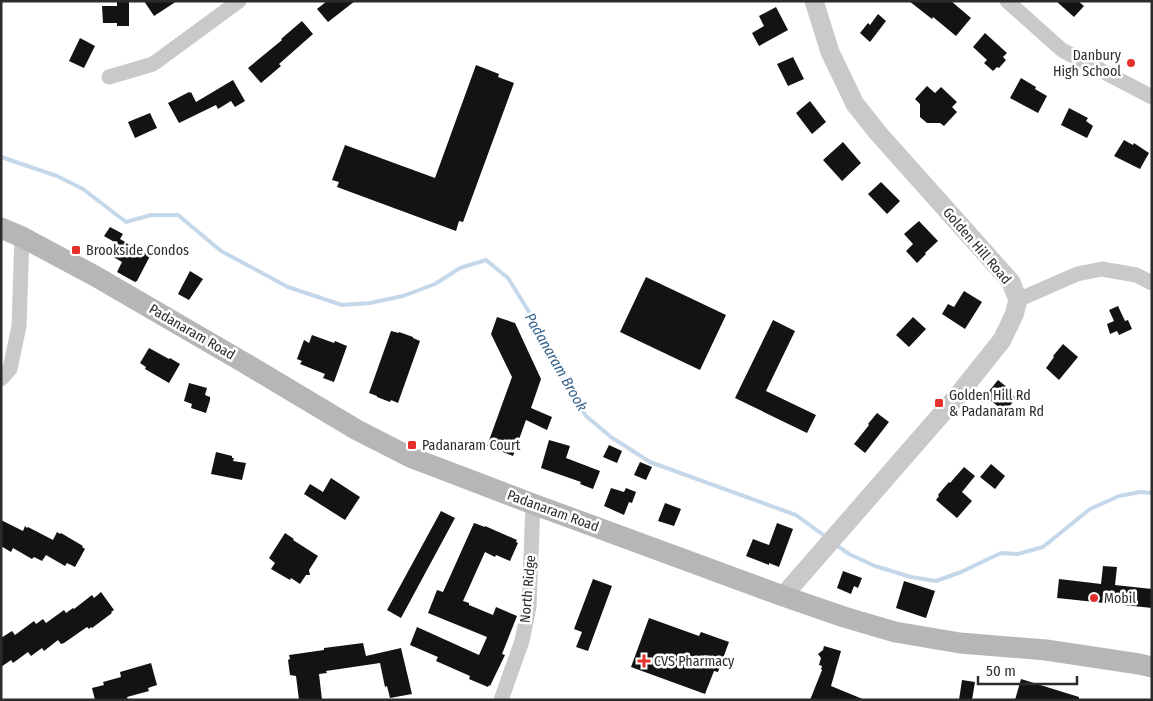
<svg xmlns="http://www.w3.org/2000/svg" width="1153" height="701" viewBox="0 0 1153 701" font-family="'Fira Sans Condensed',sans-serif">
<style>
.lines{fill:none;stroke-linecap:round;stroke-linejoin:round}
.stream{stroke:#c5d8ea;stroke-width:4}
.building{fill:#131313}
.minor{stroke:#c9c9c9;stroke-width:15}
.tertiary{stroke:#c9c9c9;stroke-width:19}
.secondary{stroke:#b6b6b6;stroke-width:21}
.poi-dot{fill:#e5312c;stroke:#fff;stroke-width:2}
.labels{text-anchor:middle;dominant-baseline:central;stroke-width:5;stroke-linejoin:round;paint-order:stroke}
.poi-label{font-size:14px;fill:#2c2c2c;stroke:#fff;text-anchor:start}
.street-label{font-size:14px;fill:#2c2c2c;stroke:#fff}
.water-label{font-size:15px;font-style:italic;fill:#3b658d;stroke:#fff}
</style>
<rect width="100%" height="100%" fill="#fff"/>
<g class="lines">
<path class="stream" d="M1,157L57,176L83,189L126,222L151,215H178L221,251L288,287L342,305L370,303L403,296L435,284L460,268L486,260L508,278L539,328L553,362L586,416L611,437L650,462L796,515L826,537
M835,544L849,554L875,566L911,577L936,581L961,572L1001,553L1018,554L1043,547L1090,509L1119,496L1140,492L1152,493"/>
</g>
<path class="building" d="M117,1H129V26H117V23H103L102,6H117Z
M144,1H177L154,16Z
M327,1H355L328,22L317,9Z
M909,1H951L971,18L956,36L933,17L932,19Z
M1056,1H1078L1084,6L1074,17Z
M776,7L788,30L759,46L752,33L764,26L759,16Z
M878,14L886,21L870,42L860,33L868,23L870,25Z
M302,21L313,34L279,64L281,66L261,83L248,68L282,40L281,39Z
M985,33L1007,53L1003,57L1006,60L999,68L997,67L993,71L984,63L987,60L973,47Z
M80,38L95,46L84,68L69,61Z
M793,57L804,79L788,86L777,64Z
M476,65L499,74L498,77L514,83L463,222L459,221L456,231L337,187L339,182L332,180L345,145L435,178Z
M1021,78L1036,87L1035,89L1047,96L1038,113L1010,98Z
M233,80L245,101L235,107L231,101L218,109L216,105L179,123L168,103L189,92L190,93L191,92L196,102Z
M927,86L935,93L941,87L957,102L952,107L957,112L944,126L940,123H927L920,117V104L915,99Z
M810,101L826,122L812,134L796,113Z
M1069,108L1088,118L1086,121L1093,126L1087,138L1061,125Z
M150,113L157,128L135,138L128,122Z
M1124,140L1133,145L1134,143L1149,153L1140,169L1114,156Z
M843,142L861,163L842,181L823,160Z
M881,182L900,201L887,214L868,194Z
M919,221L938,241L925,253L926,254L917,263L906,251L913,244L904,234Z
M110,227L123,234L120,239L150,256L137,281L135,282L117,272L122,262L110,255L116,243L104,236Z
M190,271L203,279L189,300L178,294Z
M646,277L726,315L700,370L620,332Z
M964,291L982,302L965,329L942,314L948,304L954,307Z
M1118,306L1125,321L1128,320L1132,329L1119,335L1117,331L1110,334L1107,324L1114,321L1109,310Z
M497,317L515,323L541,379L531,408L552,417L547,430L526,420L513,456L487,446L512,377L491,334Z
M913,317L926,329L909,347L896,335Z
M773,320L795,331L766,391L816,415L807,433L735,398Z
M391,331L399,333V332L413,337V338L420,341L398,403L391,400L390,402L377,397V396L369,393Z
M312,335L334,343L335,341L347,346L334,382L323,378L325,374L300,364L302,361L297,359L304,340L309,343Z
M1063,344L1078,357L1059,380L1046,368L1054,357L1053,356Z
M149,348L169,359L170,358L180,364L169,383L145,369L146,367L140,363Z
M998,380L1008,388L1006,390L1016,398L1005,412L985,396Z
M189,383L207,388L205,395L210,397V400L206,413L191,408L192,404L184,401Z
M877,413L889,422L865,453L854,444L869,425L868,424Z
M549,440L570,446L566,458L600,471L593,489L580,484L581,482L541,468Z
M609,445L622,451L617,463L603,457Z
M216,452L232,456V458H234L233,461L246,463L242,480L211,474Z
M640,462L652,467L646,480L634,475Z
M991,464L1005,476L995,489L980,477Z
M964,467L975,476L962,492L972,501L957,518L936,500L939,496L938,495L942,490L949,482L950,483Z
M331,478L360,497L345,520L304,494L310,484L323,492Z
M611,488L624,492L626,488L636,492L632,503L629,502L624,515L604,506Z
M665,503L681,509L674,526L658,521Z
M441,511L455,518L401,618L387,610Z
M1,520L23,531L25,526L27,528L28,527L53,540L57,532L60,534L61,533L83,546L82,547L85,549L75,567L67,563L65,566L46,555L42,561L34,557L32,559L13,548L11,552L1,546Z
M474,523L485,527V526L517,540L516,542L518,543L510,561L496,555L495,557L485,552L463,601L469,603V605L493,615L496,607L517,616L502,654L505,655L490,686L489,685L488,687L469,679L470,676L436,661L438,657L410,645L417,627L479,655L487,637L428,613L437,590L443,592Z
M777,523L793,529L779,567L769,563V565L746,556L753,539L769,545Z
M285,533L294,539L293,540L318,556L309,570L310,575H306L300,584L291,578L290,580L271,569L275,563L269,558Z
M1103,566L1117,567L1115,585L1152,589V608L1057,598L1059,579L1101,584Z
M843,571L862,578L858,588L854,586L851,594L837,588Z
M593,579L612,586L588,651L576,647L582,632L574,629Z
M904,581L935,591L926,618L896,608Z
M101,592L114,610L111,612L112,613L92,628L91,627L89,629L87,627L64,643L61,644L58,640L44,651L42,648L31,656L28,652L13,663L11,660L1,667V638L12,631L15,635L34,621L36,624L43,619L46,623L64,610L66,613L73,608L74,609L92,595L94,598Z
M649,618L699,636L701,632L729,642L718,672L714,671L705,694L631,667Z
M363,643L366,656L401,648L412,694L390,698L387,686L385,687L380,663L326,671L327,673L319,674L322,700H299L296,676L290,675L288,660L290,659L289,655L324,650V648Z
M824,646L841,651L831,686L865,700H810L822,670L821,669L822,666L819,665L821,658L818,654L823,650Z
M151,663L157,685L148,688L149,691L127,697L128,700H95L92,688L104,685L103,682L121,677L120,672Z
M1021,679L1079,697V700H1015Z
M962,680L975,682L972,700H959Z"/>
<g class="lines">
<path class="minor" d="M1007,1L1062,50L1152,97
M109,77L153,64L239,1
M1018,300L1077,274L1102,269L1136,275L1152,283
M1,379L10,369L19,326L22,237
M501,700L522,641L529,607L533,504"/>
<path class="tertiary" d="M783,596L959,394L1002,340L1014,315L1018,300L1011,282L878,133L855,104L830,52L814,1"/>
<path class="secondary" d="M1,228L22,237L95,276L243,362L357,430L412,458L436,467L533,504L783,596L844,617L895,632L960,643L1046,650L1139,664L1152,667"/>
</g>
<g class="poi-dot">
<circle cx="1131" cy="63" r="5"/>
<rect x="71" y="245" width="10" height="10" rx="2.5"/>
<rect x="934" y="398" width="10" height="10" rx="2.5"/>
<rect x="407" y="440" width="10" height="10" rx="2.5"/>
<circle cx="1094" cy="598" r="5"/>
<path d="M641.5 653.5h5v5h5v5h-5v5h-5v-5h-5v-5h5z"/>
</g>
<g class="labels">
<g class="poi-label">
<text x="1121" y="55" text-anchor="end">Danbury<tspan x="1121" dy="16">High School</tspan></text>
<text x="86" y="250">Brookside Condos</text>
<text x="949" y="395">Golden Hill Rd<tspan x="949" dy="16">&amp; Padanaram Rd</tspan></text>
<text x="422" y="445">Padanaram Court</text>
<text x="1104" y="598">Mobil</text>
<text x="654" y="661">CVS Pharmacy</text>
</g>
<g class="street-label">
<text transform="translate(977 246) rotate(49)">Golden Hill Road</text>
<text transform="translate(192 332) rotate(30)">Padanaram Road</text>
<text transform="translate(553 511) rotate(20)">Padanaram Road</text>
<text transform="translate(528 589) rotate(-85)">North Ridge</text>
</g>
<g class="water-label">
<text transform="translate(556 362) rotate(60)">Padanaram Brook</text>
</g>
</g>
<rect width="1153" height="701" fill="none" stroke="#2c2c2c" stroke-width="5"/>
<path d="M978 676v8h99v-8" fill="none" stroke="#2c2c2c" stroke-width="2.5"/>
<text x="986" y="676" font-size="15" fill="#2c2c2c" stroke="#ffffff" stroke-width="4" paint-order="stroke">50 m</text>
</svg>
